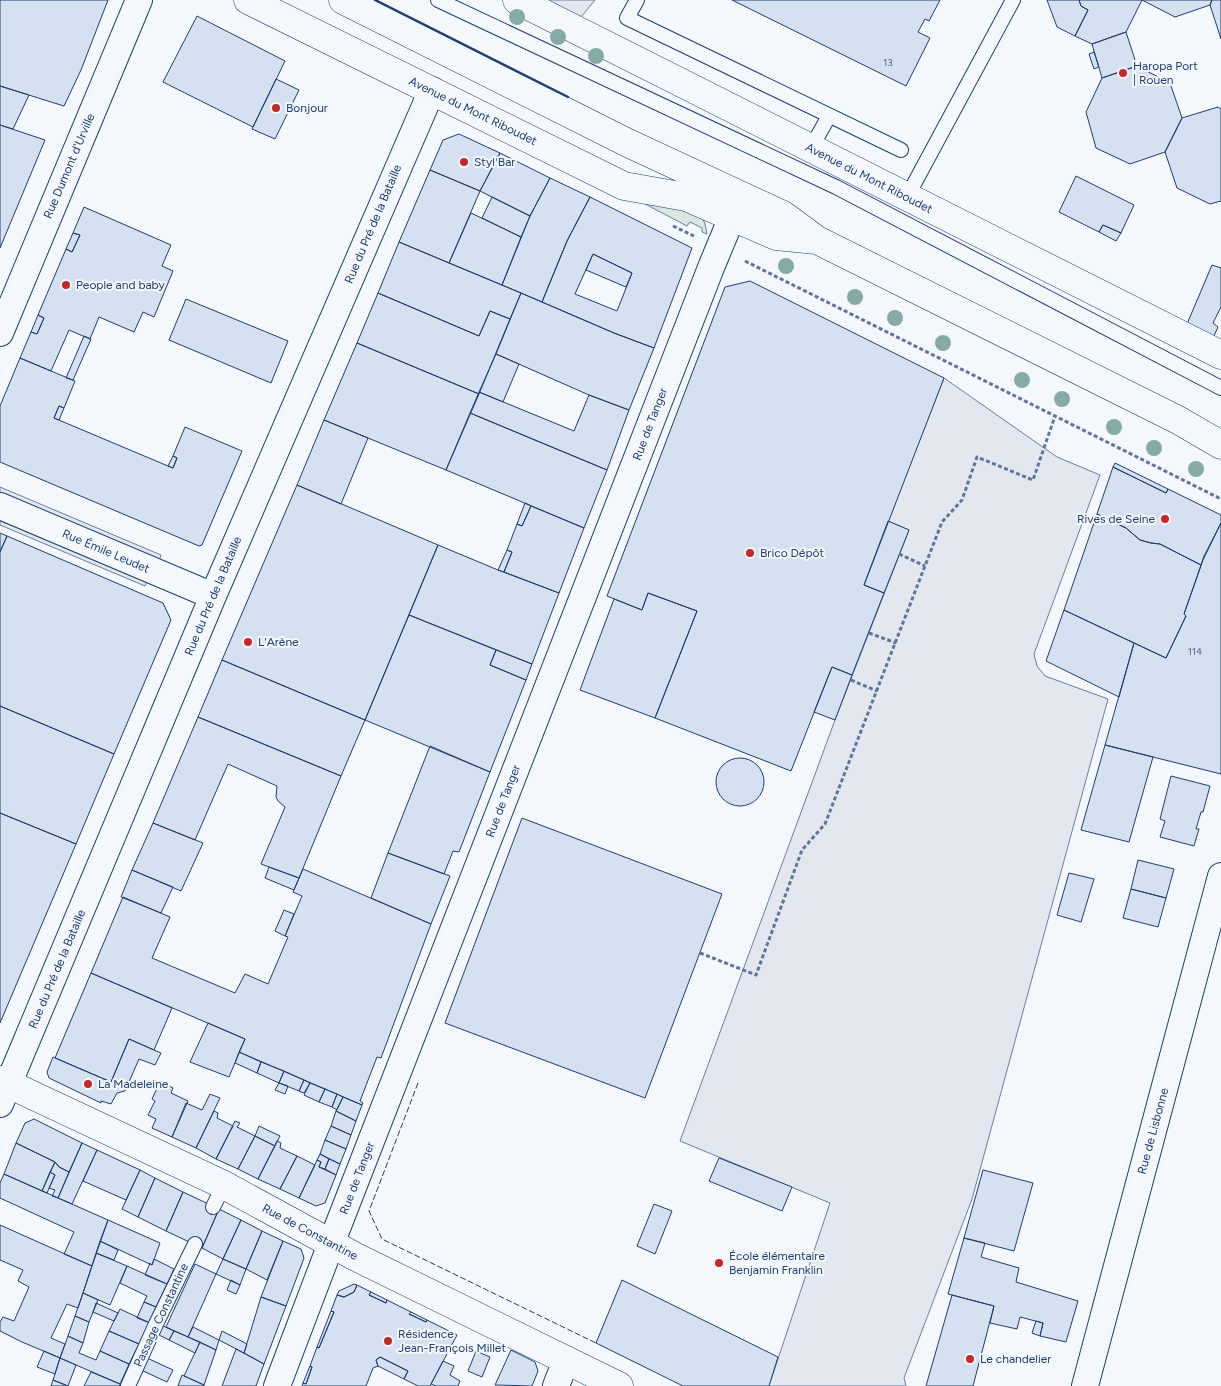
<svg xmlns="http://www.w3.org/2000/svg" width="1221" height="1386" viewBox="0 0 1221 1386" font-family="Figtree,sans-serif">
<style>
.green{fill:#d7e8df;stroke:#687fa3}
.parking{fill:#e3e8f0;stroke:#687fa3}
.building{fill:#d5e0f0;stroke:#1d3f73;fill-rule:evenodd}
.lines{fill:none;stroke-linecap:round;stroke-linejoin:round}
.service-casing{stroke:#1d3f73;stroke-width:16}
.minor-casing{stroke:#1d3f73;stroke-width:28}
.tertiary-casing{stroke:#1d3f73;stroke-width:29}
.primary-casing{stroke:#1d3f73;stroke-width:29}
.path{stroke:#5e769c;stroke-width:3;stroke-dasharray:4 2.5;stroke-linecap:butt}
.service{stroke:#f4f7fb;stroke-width:14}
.minor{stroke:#f4f7fb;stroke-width:26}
.tertiary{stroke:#f4f7fb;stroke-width:28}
.primary{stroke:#f4f7fb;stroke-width:28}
.fence{stroke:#1d3f73;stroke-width:1;stroke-dasharray:6 2.5;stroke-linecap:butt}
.wall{stroke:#1d3f73;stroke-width:2.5}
.tree{fill:#86aba6}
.poi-dot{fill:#c62828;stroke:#f4f7fb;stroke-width:2}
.labels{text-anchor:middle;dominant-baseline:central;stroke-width:4;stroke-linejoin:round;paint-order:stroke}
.number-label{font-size:10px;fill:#4b6792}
.poi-label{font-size:12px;fill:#1d3f73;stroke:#f4f7fb;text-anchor:start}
.street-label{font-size:12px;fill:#1d3f73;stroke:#f4f7fb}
</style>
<rect width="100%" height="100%" fill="#f4f7fb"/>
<path class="green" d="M630,196L665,203L703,219L705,224L707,234L702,232V228L690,222L687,226Z"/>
<path class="parking" d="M534,0H595L577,22Z
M944,378L1057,457L1100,475L1034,654L1037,666L1045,676L1108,699L972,1199L904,1378L906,1386H769L830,1203L680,1141L835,720L909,530L888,521Z
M0,487L161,555L158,564L0,496Z
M0,515L148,578L145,586L0,525Z"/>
<path class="building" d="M0,0H108L81,70L64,106L0,86Z
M732,0H940L929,21L925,19L918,32L930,38L906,86Z
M1047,0H1079L1081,6L1088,10L1075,36L1057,27Z
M1079,0H1142L1126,32L1092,44L1075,36L1088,10L1081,6Z
M1142,0H1212L1210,5L1175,17Z
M1212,0H1221V39L1210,5Z
M197,16L285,61L253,127L163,82Z
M1126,32L1137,66L1102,78L1092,44Z
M1094,52L1099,67L1094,69L1089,54Z
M1137,66L1170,83L1182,118L1165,152L1130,164L1096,148L1086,112L1102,78Z
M276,79L299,90L275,139L252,129Z
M0,86L29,95L13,129L0,125Z
M1218,107L1221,109V201L1210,204L1177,188L1165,152L1182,118Z
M0,125L45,140L0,248Z
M459,134L500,153L480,191L430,170L443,140Z
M500,153L550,178L530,216L480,191Z
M430,170L480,191L449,263L399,242Z
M1076,176L1134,205L1121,233L1103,225L1099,232L1059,212Z
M550,178L590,197L567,241L542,302L502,285L530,216Z
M492,197L530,216L521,237L482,218Z
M590,197L692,248L654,348L614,333L542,302L567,241ZM593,254L632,273L617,311L575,294Z
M84,207L171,245L162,266L173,271L154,317L143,312L134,332L99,317L90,339L69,330L51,371L20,358L31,332L37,334L44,318L38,315L66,249L72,252L80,235L73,233Z
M471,213L521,237L502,285L449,263Z
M1103,225L1121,233L1116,241L1099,232Z
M73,233L80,235L72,252L66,249Z
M399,242L521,293L510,319L490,311L479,336L378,293Z
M593,254L632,273L626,287L586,270Z
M1212,265L1221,268V307L1213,323L1218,327L1213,338L1187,324Z
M750,281L944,378L864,585L884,593L852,675L832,667L791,771L655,718L697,611L648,593L642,610L607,596L725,287Z
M378,293L479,336L490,311L510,319L479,394L357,343Z
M521,293L614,333L654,348L629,410L589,395L496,354Z
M186,299L288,341L271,383L169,340Z
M38,315L44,318L37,334L31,332Z
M84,336L91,339L73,380L66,378Z
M357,343L479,394L446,470L324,420Z
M496,354L519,364L503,402L479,392Z
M20,358L75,381L64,408L59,406L54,418L168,466L173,468L177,458L173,456L185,427L242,451L202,545L199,546L0,462V406Z
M479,392L574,431L589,395L629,410L607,470L470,413Z
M59,406L64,408L59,420L54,418Z
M470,413L607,470L584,528L446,470Z
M324,420L368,438L341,504L297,485Z
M173,456L177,458L173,468L168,466Z
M1115,463L1168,489L1166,493L1113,467Z
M1113,467L1166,493L1168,489L1221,515V523L1204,556L1201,565L1160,544L1151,543L1140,540L1126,528L1097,514Z
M297,485L438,545L365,720L222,660Z
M525,503L531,506L522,526L517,524Z
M531,506L584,528L559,593L504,572L512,552L507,550L517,524L522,526Z
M1097,514L1126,528L1140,540L1151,543L1160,544L1201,565L1184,614L1186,616L1166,658L1064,610Z
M888,521L909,530L884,593L864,585Z
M1221,523V774L1105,745L1134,643L1166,658L1186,616L1184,614L1203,560Z
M0,533L7,536L0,552Z
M7,536L163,603L171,620L114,754L0,706V552Z
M438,545L498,570L559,593L532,664L409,615Z
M507,550L512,552L504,572L498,570Z
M648,593L697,611L655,718L580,690L614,599L642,610Z
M1064,610L1134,643L1119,697L1046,661Z
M409,615L496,650L490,665L526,680L490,772L365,720Z
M496,650L532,664L526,680L490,665Z
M222,660L365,720L341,776L198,717Z
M832,667L852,675L835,720L814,712Z
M0,706L114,754L76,844L0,813Z
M198,717L341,776L299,878L261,864L285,807L278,801L276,797L277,786L228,764L195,840L153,823Z
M1105,745L1153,757L1129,842L1081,830Z
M430,746L490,772L459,852L453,851L444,874L388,853Z
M716 782a24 24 0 1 1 48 0a24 24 0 1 1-48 0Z
M1171,776L1210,786L1203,812H1201L1196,829H1199L1194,846L1160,837L1165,821L1160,819Z
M0,813L76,844L0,1023Z
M522,818L722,894L645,1098L445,1023Z
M153,823L203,843L181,891L132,870Z
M388,853L450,876L431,924L371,898Z
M1138,860L1174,869L1166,898L1131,889Z
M269,867L299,878L294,890L265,878Z
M303,869L431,924L381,1058L377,1057L360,1101L363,1103L362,1105L239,1052L245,1039L91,973L123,897L170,917L152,958L235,993L245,974L268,984L288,937L285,936L302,896L293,892Z
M132,870L173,887L161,913L121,897Z
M1069,873L1094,879L1081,922L1057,915Z
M1131,889L1166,898L1158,927L1123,918Z
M284,910L294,914L285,936L275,931Z
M91,973L172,1008L154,1050L129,1039L111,1082L55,1058Z
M208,1023L245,1039L229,1077L190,1062Z
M129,1039L161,1053L155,1065L139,1059L125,1091L117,1093L111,1104L101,1101V1103L49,1078L47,1072L53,1057L111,1082Z
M239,1052L261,1062L257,1073L235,1063Z
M261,1062L284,1071L279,1083L257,1073Z
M284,1071L304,1080L299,1091L279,1083Z
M304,1080L310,1083L304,1093L299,1091Z
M160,1082L173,1088L171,1093L188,1101L172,1137L152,1128L156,1119L148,1115L155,1101L152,1099Z
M279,1083L288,1086L285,1094L275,1090Z
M310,1083L325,1089L319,1102L304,1095Z
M325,1089L337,1094L332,1107L319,1102Z
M210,1094L220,1098L196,1148L172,1137L186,1103L202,1110Z
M337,1094L343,1097L337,1110L332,1107Z
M343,1097L362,1105L356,1121L336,1111Z
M214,1111L218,1113L217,1118L233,1126L216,1159L196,1148Z
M336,1111L356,1121L351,1135L331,1126Z
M34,1119L82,1143L69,1172L59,1167L55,1162L16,1143L25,1123Z
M235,1121L240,1123L237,1127L255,1136L238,1169L216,1159Z
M259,1126L280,1136L275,1146L255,1136Z
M331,1126L351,1135L346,1149L325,1140Z
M255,1136L275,1146L258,1179L238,1169Z
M325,1140L346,1149L340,1164L320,1154Z
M277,1141L281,1143L280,1148L297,1156L280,1189L258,1179Z
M16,1143L55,1162L42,1191L4,1174Z
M82,1143L97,1150L72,1204L58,1198Z
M97,1150L140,1170L126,1200L83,1181Z
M320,1154L329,1159L325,1169L319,1167L321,1162L317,1160Z
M297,1156L315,1165L299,1198L280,1189Z
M719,1158L792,1187L782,1211L709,1181Z
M329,1159L340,1164L336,1175L325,1169Z
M317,1160L321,1162L319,1167L336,1175L325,1203L316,1206L299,1198Z
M55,1162L59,1167L69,1172L58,1198L52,1196L55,1190L49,1188L55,1175L50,1172Z
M140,1170L155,1178L138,1217L122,1209Z
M983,1170L1033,1183L1014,1251L964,1238Z
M50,1172L55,1175L47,1193L42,1191Z
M4,1174L108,1220L92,1266L64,1254L74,1232L0,1198V1183Z
M155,1178L183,1192L166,1231L138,1217Z
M183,1192L219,1209L202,1248L166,1231Z
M654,1204L672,1211L655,1254L637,1246Z
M219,1209L241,1220L223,1259L202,1248Z
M108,1220L160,1243L152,1265L100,1241Z
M241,1220L262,1231L246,1269L223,1259Z
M0,1225L92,1266L78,1308L67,1304L51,1338L65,1344L60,1358L22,1342L0,1331V1322L3,1317L14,1321L29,1287L18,1281L23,1270L0,1260Z
M262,1231L283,1241L267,1280L246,1269Z
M964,1238L985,1243L981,1257L1019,1268L1016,1282L1078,1301L1066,1342L1040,1336L1043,1323L1020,1317L1017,1329L990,1323L994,1306L948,1294Z
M100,1241L118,1250L114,1260L96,1253Z
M283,1241L301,1249L304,1258L286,1306L261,1297Z
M96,1253L127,1266L110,1305L83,1293Z
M154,1259L174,1269L167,1284L145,1275L150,1263L152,1265Z
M223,1259L246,1269L240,1285L216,1274Z
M195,1264L216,1274L188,1337L166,1327Z
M127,1266L167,1284L156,1307L144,1302L147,1296L120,1283Z
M231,1280L240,1285L236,1294L227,1290Z
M622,1280L778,1357L769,1386H683L596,1343Z
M354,1284L357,1285L354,1292L344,1297L337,1295L339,1291Z
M357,1285L371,1292L369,1295L386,1303L387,1300L411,1312L409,1314L426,1322L427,1320L457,1335L430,1386H418L404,1379L408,1371L380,1357L376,1360L378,1366L373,1368L366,1386H302L303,1383L306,1384L312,1367L310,1366L317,1347L319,1348L334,1312L331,1311L337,1295L344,1297L354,1292Z
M371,1292L387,1300L386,1303L369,1295Z
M83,1293L98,1300L89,1322L75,1316Z
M952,1295L994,1306L973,1386H926Z
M261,1297L286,1306L264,1364L244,1353Z
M144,1302L156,1307L150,1323L137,1318Z
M96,1303L118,1313L114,1321L93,1312Z
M120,1309L150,1323L139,1344L109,1331Z
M331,1311L334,1312L319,1348L317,1347Z
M411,1312L427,1320L426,1322L409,1314Z
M75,1316L89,1322L83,1343L68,1336Z
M1036,1321L1043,1323L1040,1336L1032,1333Z
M161,1325L174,1331L169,1340L157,1334Z
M193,1327L219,1340L216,1350L188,1337Z
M109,1331L139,1344L129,1364L100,1351Z
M174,1331L200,1342L195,1353L169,1340Z
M222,1331L247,1344L244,1353L219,1340Z
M68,1336L83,1343L79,1353L96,1360L100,1351L129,1364L120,1384L60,1358Z
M200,1342L216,1350L204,1385L184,1376Z
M236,1349L264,1364L256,1386H222Z
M511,1350L535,1362L538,1371L532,1386L495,1385Z
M44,1351L60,1358L55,1374L37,1367Z
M476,1351L490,1357L482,1377L468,1371Z
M380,1357L408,1371L404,1379L378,1366L376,1360Z
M60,1358L76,1365L68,1386L53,1380Z
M147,1358L173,1370L167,1382L141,1370Z
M443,1361L454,1366L450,1375L460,1381L458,1386H436L431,1384Z
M310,1366L312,1367L306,1384L303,1383Z
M91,1372L120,1384V1386H84Z
M182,1375L204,1385V1386H178Z
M53,1380L68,1386H51Z"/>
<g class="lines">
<defs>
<path id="service" d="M438,0L836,187L1221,388
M637,0L627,18L901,150
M811,148L829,116
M907,197L1013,0
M213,1207L224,1185
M128,1386L156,1324L195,1244"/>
<path id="minor" d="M0,333L139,0
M0,506L213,596
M0,1104L213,596L432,90
M277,1386L331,1244L712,265L732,217
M556,1386L566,1360
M1085,1386L1221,876"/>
<path id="tertiary" d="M517,0L1221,355
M0,1080L224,1185L356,1257L619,1386"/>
<path id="primary" d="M248,0L624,186L686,197L776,236L816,240
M343,0L628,143L783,215L817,240L1178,420L1221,445"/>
</defs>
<use href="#service" class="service-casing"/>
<use href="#minor" class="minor-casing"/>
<use href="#tertiary" class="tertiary-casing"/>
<use href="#primary" class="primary-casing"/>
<path class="path" d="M673,226L694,236
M745,261L1221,499
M899,554L925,566
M869,633L896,643
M851,680L877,691
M700,953L756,975L802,850L825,824L942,522L962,500L977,457L1033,480L1055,416"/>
<use href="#service" class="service"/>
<use href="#minor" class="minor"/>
<use href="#tertiary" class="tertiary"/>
<use href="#primary" class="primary"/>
<path class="fence" d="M418,1083L369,1211L382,1239L596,1343"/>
<path class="wall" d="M375,0L568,97"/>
</g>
<g class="tree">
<circle cx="517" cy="17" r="8"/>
<circle cx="558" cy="37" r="8"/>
<circle cx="596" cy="56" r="8"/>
<circle cx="786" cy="266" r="8"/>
<circle cx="855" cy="297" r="8"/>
<circle cx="895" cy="318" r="8"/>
<circle cx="943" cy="343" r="8"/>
<circle cx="1022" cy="380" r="8"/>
<circle cx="1062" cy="399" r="8"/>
<circle cx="1114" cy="427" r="8"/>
<circle cx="1154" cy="448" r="8"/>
<circle cx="1196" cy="469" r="8"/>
</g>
<g class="poi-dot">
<circle cx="1123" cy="73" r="5"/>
<circle cx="276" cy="108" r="5"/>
<circle cx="464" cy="162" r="5"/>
<circle cx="66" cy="285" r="5"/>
<circle cx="1165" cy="519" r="5"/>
<circle cx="750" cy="553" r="5"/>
<circle cx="248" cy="642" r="5"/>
<circle cx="88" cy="1084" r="5"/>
<circle cx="719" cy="1263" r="5"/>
<circle cx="388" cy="1341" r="5"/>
<circle cx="970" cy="1359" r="5"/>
</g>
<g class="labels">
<g class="number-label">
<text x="888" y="62">13</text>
<text x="1195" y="651">114</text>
</g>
<g class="poi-label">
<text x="1133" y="66">Haropa Port<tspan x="1133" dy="14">| Rouen</tspan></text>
<text x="286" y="108">Bonjour</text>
<text x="474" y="162">Styl Bar</text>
<text x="76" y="285">People and baby</text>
<text x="1155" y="519" text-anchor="end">Rives de Seine</text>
<text x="760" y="553">Brico Dépôt</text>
<text x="258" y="642">L'Arène</text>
<text x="98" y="1084">La Madeleine</text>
<text x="729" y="1256">École élémentaire<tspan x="729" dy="14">Benjamin Franklin</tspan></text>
<text x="398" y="1334">Résidence<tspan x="398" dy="14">Jean-François Millet</tspan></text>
<text x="980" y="1359">Le chandelier</text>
</g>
<g class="street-label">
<text transform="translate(473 111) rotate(26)">Avenue du Mont Riboudet</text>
<text transform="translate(69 166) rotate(-67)">Rue Dumont d'Urville</text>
<text transform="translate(869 178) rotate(27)">Avenue du Mont Riboudet</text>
<text transform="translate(373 224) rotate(-67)">Rue du Pré de la Bataille</text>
<text transform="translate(650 424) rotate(-69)">Rue de Tanger</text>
<text transform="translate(106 551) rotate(23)">Rue Émile Leudet</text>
<text transform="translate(213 596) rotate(-67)">Rue du Pré de la Bataille</text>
<text transform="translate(503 801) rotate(-69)">Rue de Tanger</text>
<text transform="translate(57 969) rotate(-67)">Rue du Pré de la Bataille</text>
<text transform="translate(1153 1131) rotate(-75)">Rue de Lisbonne</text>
<text transform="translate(357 1178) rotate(-69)">Rue de Tanger</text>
<text transform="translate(310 1232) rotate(28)">Rue de Constantine</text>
<text transform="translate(161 1315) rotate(-65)">Passage Constantine</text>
</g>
</g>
</svg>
